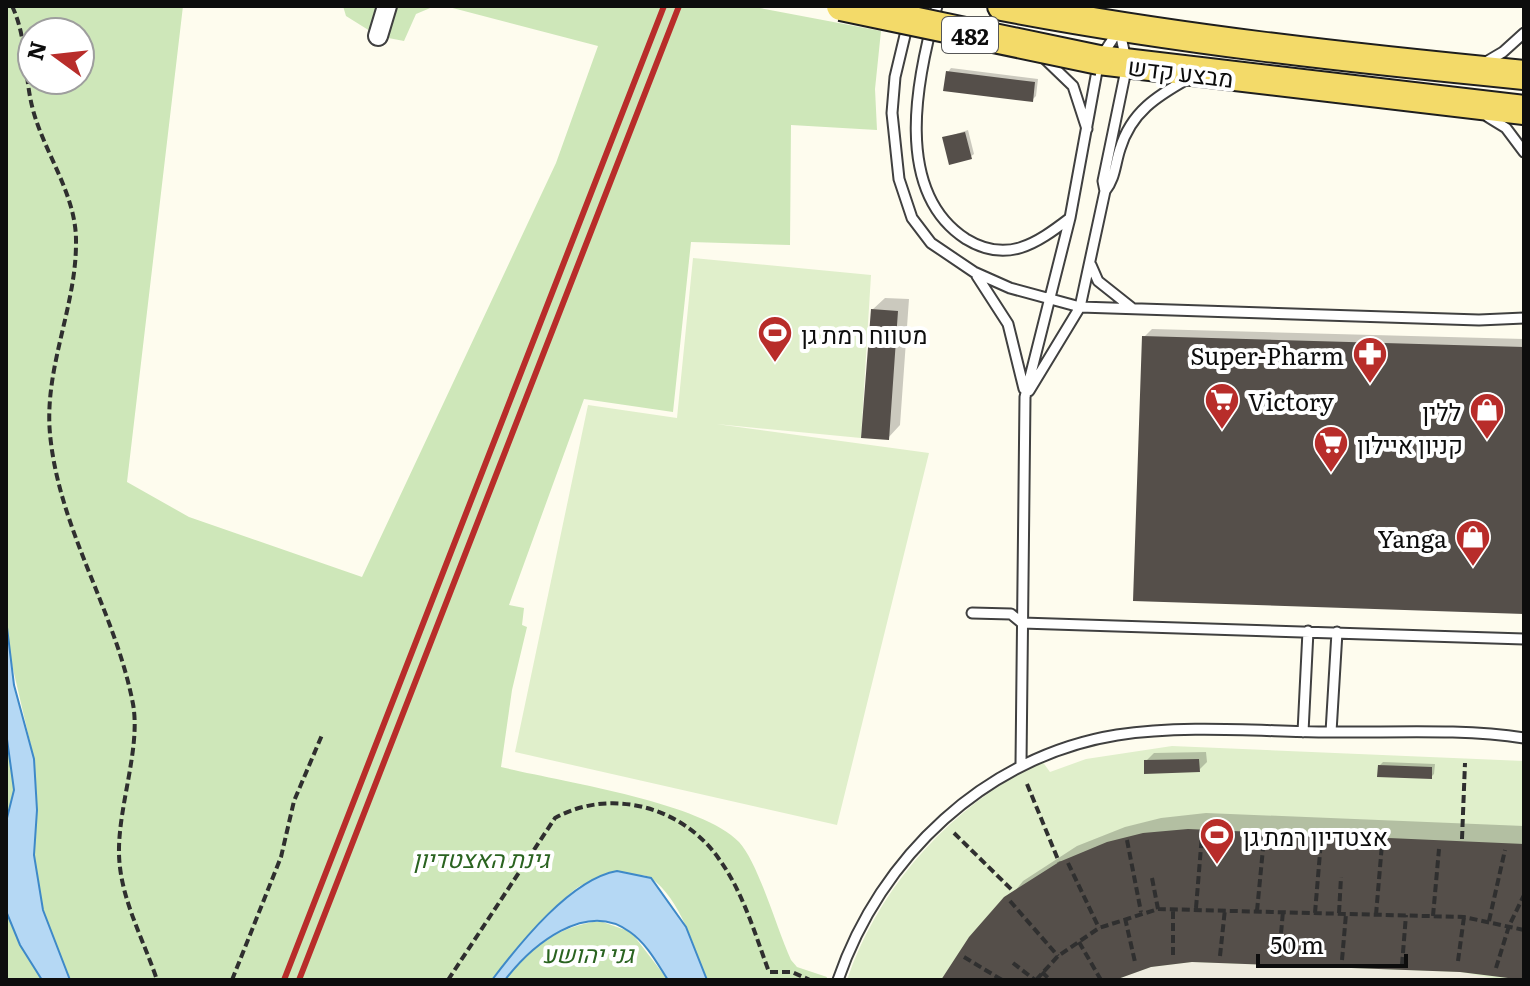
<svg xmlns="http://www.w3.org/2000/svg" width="1530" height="986" viewBox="0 0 1530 986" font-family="Literata,Heebo,serif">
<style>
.green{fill:#cee7b9;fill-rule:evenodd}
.pitch{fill:#e0efcb}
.plaza{fill:#eeebde}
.water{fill:#b5d8f4;stroke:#3e89c8;stroke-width:2}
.shadow{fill:#0003}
.building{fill:#554f4a}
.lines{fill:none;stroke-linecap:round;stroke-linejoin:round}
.service-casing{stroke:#404040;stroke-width:13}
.minor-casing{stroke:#404040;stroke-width:22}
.primary-casing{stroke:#1e1e1e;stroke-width:32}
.path{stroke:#2f2f2f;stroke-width:4;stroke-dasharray:8 4;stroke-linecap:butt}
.service{stroke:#fff;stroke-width:9}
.minor{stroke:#fff;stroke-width:18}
.primary{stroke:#f3da69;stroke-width:28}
.rail{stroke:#b82d2a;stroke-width:6}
.primary-bridge-casing{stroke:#1e1e1e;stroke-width:32;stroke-linecap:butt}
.primary-bridge{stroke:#f3da69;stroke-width:28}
.labels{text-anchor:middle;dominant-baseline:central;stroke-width:8;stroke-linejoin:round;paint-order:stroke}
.shield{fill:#fff;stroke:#565656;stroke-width:2}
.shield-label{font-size:22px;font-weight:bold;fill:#0d0d0d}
.street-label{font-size:24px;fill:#0d0d0d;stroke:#fff}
.poi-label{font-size:24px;fill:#0d0d0d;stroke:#fff;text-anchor:start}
.park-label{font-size:24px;font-style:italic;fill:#2a6320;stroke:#fff}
</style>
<rect width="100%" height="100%" fill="#fefcee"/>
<path class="green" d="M6,6H183L127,482L189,517L362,577L556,163L598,46L445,6H749L881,31L875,89L877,130L791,125L790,245L691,242L673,412L584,399L509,605L524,608L522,625L527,627L512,690L501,767C558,781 702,802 739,842C759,864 777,930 791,960L797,967L827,977L826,980H707C694,947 681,900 651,878C640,870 593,879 580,886C562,896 507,961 492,980H70L43,910L34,855L37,810L34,759L6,639ZM32,32H80V80H32Z
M343,6H435L416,14L404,41L378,36L346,16Z
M6,732L14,790L6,822Z
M6,911L20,945L42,980H6Z
M600,921L631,932L668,980H505C530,947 559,926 600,921Z"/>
<path class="pitch" d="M693,258L871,275L861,438L716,424L929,453L837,825L515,752L588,405L677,418Z
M1172,746L1524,761V980H847C879,885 953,805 1042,761L1050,772L1086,759Z"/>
<path class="plaza" d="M1192,962L1460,972L1504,980H1115L1151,967Z"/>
<path class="water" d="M6,619L14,685L34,759L37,810L34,855L43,910L70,980H42L20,945L6,911V822L14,790L6,732Z
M617,871L651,878L686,927L707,980H668C657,963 647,944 630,932C586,899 531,946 505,980H492C520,943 571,879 617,871Z"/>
<path class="shadow" d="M951,68L1038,79L1036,96L1032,100L948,72Z
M968,130L974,154L970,157L944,138Z
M885,298L909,299L900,425L888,438L872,310Z
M1152,329L1524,339V612L1144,337Z
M1206,752L1207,762L1199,770L1146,761L1154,753Z
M1383,762L1435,764L1434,774L1431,777L1380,765Z
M1206,813L1524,826V980L1460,970L1192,960L1135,969L1111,980H943L1023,881L1077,846L1125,827L1161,818Z"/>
<path class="building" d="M946,71L1035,82L1033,102L943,91Z
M965,132L972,159L949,165L942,137Z
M871,309L898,311L889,440L861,438Z
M1142,336L1524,347V614L1133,601Z
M1199,759L1200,772L1144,774V760Z
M1378,765L1432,767V779L1377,777Z
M1188,829L1524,844V980L1460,972L1192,962L1151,967L1115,980H941L969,937L1004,897L1059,862L1107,842L1143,833Z"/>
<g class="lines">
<defs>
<path id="service" d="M912,6L895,77L892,113L899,179L912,218L931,243L974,272L1010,288L1080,307L1479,320L1524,318
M937,6C917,76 892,191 966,239C1007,264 1036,244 1070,218L1099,60L1118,31
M1045,59L1073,86L1087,129
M1486,62L1503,52L1524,33
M1488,117L1506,128L1524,152
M1105,191L1103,181L1127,65L1120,32
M1091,265L1098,281L1132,308
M977,276L1008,324L1024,389
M1029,391L1080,307L1105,191C1115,179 1115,164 1120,149C1131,112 1157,96 1189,78
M972,613L1011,614L1022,623L1524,639
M1303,732L1308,631
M1331,732L1337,632
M1021,764L1025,397L1070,218
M838,980C880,857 986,756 1117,735C1184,725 1255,731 1323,732C1389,733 1459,728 1524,738"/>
<path id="minor" d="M378,36L387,6"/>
<path id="primary" d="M1002,6C1175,39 1349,58 1524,75
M1099,60L1524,110"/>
</defs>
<use href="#service" class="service-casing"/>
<use href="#minor" class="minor-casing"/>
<use href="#primary" class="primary-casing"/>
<path class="path" d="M12,6C27,37 24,73 32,106C43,152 77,194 76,243C76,308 44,368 50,434C59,530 115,610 133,704C141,748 118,806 119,854C120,898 143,938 157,980
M1027,784L1059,862
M954,833L1013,891
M1462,839L1465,763
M1127,840L1141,912
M1068,863L1099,928
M1152,878L1158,909
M1010,901L1058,956
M1196,908L1202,835
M1257,911L1264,838
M1315,913L1321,841
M1339,913L1341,877
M1376,915L1382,844
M1433,916L1439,849
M1125,918L1135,962
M1489,921L1505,850
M1079,942L1101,980
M1173,955V909
M1220,956L1225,909
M964,957L1002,980
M1279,957L1283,911
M1342,960L1346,914
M1458,961L1464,917
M1013,963L1035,980
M1402,965L1406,915
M1496,968L1509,926L1524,895
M1042,972L1050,980
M232,980L281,857L294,801L322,735
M448,980L555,818C611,787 683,807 719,859C743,892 755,934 769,972H792L810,980
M1036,980L1058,956L1099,928L1158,909L1464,917L1524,930"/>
<use href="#service" class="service"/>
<use href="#minor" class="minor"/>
<use href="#primary" class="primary"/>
<path class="rail" d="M284,980L664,6
M299,980L679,6"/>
<defs>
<path id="primary-bridge" d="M841,6L1099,60"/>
</defs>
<use href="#primary-bridge" class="primary-bridge-casing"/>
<use href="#primary-bridge" class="primary-bridge"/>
</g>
<defs>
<symbol id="stadium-pin" viewBox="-11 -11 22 30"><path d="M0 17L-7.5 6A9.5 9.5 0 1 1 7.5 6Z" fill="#b82d2a" stroke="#fff"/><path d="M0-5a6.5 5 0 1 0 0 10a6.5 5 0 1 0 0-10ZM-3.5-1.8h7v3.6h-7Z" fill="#fff"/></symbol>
<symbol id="pharmacy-pin" viewBox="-11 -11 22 30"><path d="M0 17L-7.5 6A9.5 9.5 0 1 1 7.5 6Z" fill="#b82d2a" stroke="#fff"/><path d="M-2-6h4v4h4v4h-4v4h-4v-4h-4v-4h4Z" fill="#fff"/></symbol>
<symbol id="supermarket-pin" viewBox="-11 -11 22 30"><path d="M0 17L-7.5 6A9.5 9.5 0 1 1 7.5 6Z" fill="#b82d2a" stroke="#fff"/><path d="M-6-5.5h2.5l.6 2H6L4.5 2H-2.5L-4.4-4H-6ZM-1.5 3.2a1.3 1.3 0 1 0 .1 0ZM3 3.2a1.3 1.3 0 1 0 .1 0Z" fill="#fff"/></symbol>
<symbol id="shop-pin" viewBox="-11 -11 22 30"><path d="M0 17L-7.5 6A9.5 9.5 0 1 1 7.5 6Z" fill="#b82d2a" stroke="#fff"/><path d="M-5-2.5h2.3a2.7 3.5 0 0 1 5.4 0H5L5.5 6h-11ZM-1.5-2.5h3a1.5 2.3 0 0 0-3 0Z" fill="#fff"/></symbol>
</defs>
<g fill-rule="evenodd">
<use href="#stadium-pin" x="755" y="313" width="40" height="54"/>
<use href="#pharmacy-pin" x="1350" y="334" width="40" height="54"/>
<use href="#supermarket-pin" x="1202" y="380" width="40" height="54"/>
<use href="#shop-pin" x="1467" y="390" width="40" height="54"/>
<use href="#supermarket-pin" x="1311" y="423" width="40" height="54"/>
<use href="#shop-pin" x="1453" y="517" width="40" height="54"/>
<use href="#stadium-pin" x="1197" y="815" width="40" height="54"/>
</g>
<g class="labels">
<rect class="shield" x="942" y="17" width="56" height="36" rx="6"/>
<g class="shield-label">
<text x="970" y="35">482</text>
</g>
<g class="street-label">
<text transform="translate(1181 71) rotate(7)">מבצע קדש</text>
</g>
<g class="poi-label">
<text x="801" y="333">מטווח רמת גן</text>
<text x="1344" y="354" text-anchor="end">Super-Pharm</text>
<text x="1248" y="400">Victory</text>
<text x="1461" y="410" text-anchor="end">ללין</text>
<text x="1357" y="443">קניון איילון</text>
<text x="1447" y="537" text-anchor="end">Yanga</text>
<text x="1243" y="835">אצטדיון רמת גן</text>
</g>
<g class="park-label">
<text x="481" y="857">גינת האצטדיון</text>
<text x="588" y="952">גני יהושע</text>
</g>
</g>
<rect width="1530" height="986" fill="none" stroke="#0d0d0d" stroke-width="16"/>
<g transform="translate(56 56) rotate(285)"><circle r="38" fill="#ffffff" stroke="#9e9e9e" stroke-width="2"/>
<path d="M0-6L14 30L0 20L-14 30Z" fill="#b82d2a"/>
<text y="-12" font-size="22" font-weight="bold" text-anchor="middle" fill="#0d0d0d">N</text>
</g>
<path d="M1258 954v12h148v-12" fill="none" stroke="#0d0d0d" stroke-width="4"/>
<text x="1270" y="954" font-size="24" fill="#0d0d0d" stroke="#ffffff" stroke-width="6" paint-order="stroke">50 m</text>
</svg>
